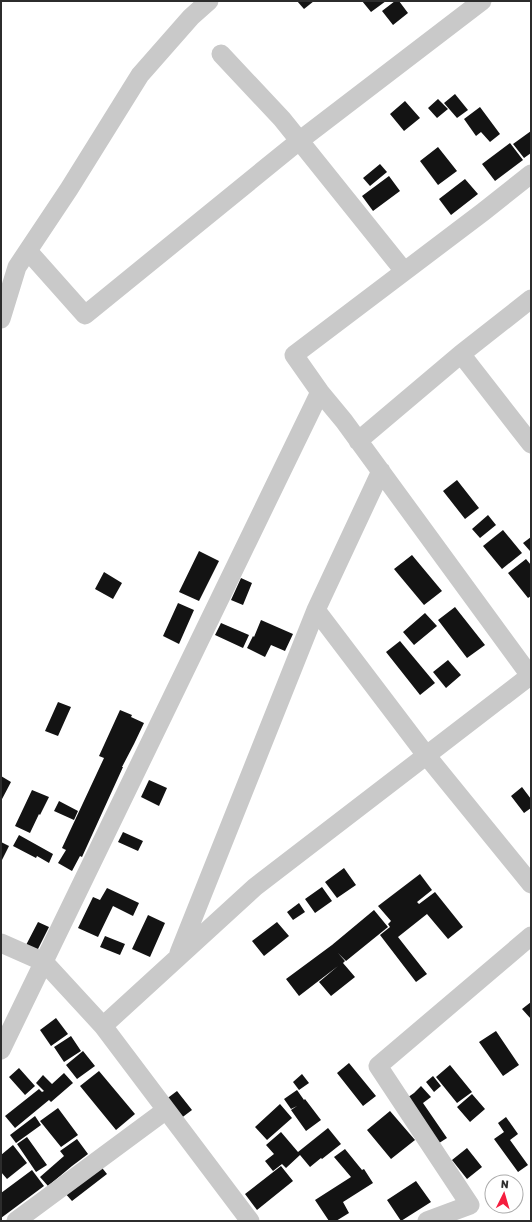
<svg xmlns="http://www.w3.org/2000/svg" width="532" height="1222" viewBox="0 0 532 1222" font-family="Rubik,sans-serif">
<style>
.building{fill:#131313}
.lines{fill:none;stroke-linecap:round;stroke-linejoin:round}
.street{stroke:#c9c9c9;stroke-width:19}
</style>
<rect width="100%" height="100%" fill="#fff"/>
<path class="building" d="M297,1H314L304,9Z
M362,1H386L371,12Z
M395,1H399L408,13L393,25L382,11Z
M455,94L468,110L457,118L444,103Z
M438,99L448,109L437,118L428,108Z
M405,101L420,118L404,131L390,114Z
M480,107L500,134L490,142L481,132L476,136L464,119Z
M531,131V153L524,158L513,144Z
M510,143L523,160L495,181L482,164Z
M438,147L457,171L438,185L420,161Z
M380,164L387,172L370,186L363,178Z
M389,176L400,191L373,211L362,196Z
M465,179L478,194L451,215L439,199Z
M457,480L479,508L465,519L443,491Z
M488,515L496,525L480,538L472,529Z
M503,530L522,553L502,569L483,546Z
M531,537V550L530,551L523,543Z
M199,551L219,561L199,601L179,592Z
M412,555L442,591L424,605L394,569Z
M526,559L531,565V596L528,598L508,573Z
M104,572L122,583L113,599L95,589Z
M241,578L252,583L243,605L231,600Z
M178,603L194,610L179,644L163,636Z
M455,607L485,645L467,658L438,620Z
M425,613L437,626L414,645L403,632Z
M261,620L293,634L285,651L271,645L265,657L247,648L253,636L254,637Z
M221,623L249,635L243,648L215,635Z
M400,641L435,683L420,695L386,652Z
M448,660L461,675L446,688L433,672Z
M58,702L71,707L58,736L45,731Z
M120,710L132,715L131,717L144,723L134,744L122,767H123L82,857L80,856L72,871L58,863L66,850L62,848L104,758L99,756Z
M1,776L11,782L1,801Z
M149,780L167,788L159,806L141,797Z
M522,787L531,799V808L524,813L511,796Z
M32,790L49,797L40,815L39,814L30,833L15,826Z
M59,801L78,811L74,820L54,811Z
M123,832L143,841L138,851L118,842Z
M19,835L53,854L49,863L37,856L36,858L13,846Z
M1,842L9,846L1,862Z
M344,868L356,885L337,898L325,882Z
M420,874L432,890L417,902L419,904L435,892L463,927L448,939L427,914L398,937L427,974L416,982L380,935L390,927L388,924L391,921L378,906Z
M322,887L332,901L315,913L305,899Z
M107,888L139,903L133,916L113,906L98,937L78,928L93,897L100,900Z
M299,903L305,912L293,920L287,912Z
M374,910L388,927L346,961L338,953L345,961L343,963L355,977L331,996L319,982L338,966L299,996L286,979L332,945Z
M148,915L165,923L150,957L132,949Z
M38,922L49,927L36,953L25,947Z
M277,922L289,936L264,956L252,941Z
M105,936L125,944L120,955L100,947Z
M531,1002V1019L522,1009Z
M56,1018L68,1034L51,1046L40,1030Z
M496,1031L519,1065L503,1076L479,1042Z
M71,1036L81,1051L64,1062L54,1047Z
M83,1051L95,1066L77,1079L66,1065Z
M349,1063L376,1096L363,1106L337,1073Z
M450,1065L472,1092L457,1103L436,1077Z
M19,1068L35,1086L25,1095L9,1077Z
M99,1071L135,1114L116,1130L80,1086Z
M64,1073L73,1083L51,1102L49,1100L15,1128L5,1116L39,1089L42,1092L44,1091L36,1083L43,1075L52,1084Z
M302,1074L309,1083L299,1090L293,1082Z
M433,1076L441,1086L434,1092L426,1082Z
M421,1086L431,1097L423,1103L447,1138L436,1145L404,1100L414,1093Z
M297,1090L304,1100L305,1099L321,1120L306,1131L291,1110L297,1106L291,1109L284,1099Z
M177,1091L192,1110L176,1122L161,1103Z
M472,1094L485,1109L470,1122L457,1107Z
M280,1104L292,1118L267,1140L255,1127Z
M58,1108L78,1135L61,1147L40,1121Z
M390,1111L415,1140L391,1159L367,1130Z
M35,1116L41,1125L16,1143L10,1135Z
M506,1117L518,1134L510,1140L528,1165L518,1172L494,1139L504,1132L498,1123Z
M328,1128L341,1144L322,1159L321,1158L310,1167L300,1155L286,1168L282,1164L273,1171L265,1161L274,1154L266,1145L281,1132L298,1152Z
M27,1137L47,1165L36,1172L17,1144Z
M77,1139L88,1154L72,1166L48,1186L40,1177L64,1156L60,1151Z
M13,1145L27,1163L7,1179L1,1172V1155Z
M467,1148L482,1167L467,1179L452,1160Z
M345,1149L362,1170L364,1169L373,1183L343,1202L349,1213L336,1221H329L315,1200L351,1177L334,1157Z
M99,1164L107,1174L72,1201L64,1192Z
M281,1166L293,1181L257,1210L245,1194Z
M32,1170L44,1186L1,1218V1193Z
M416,1181L431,1202L401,1221L387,1200Z"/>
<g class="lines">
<path class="street" d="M221,54L282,119L404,271
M531,174L483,212L294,355L320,392L344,421L531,677
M28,251L85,315L299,141L482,1
M1,319L17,267L69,189L140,75L191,17L209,1
M461,354L531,444
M358,441L461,354L531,299
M316,610L426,755L531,884
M1,943L44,962L103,1026L250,1221
M179,953L316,610L381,471
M103,1026L255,887L531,675
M1,1050L320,392
M16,1221L166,1110
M427,1221L470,1205L378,1066L531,936"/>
</g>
<rect width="532" height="1222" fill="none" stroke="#2c2c2c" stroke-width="4"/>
<g transform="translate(504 1194) rotate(5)"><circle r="19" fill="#ffffff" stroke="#ababab"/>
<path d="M0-3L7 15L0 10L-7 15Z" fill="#f51d3e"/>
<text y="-6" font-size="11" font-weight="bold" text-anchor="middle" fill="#2c2c2c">N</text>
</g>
</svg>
